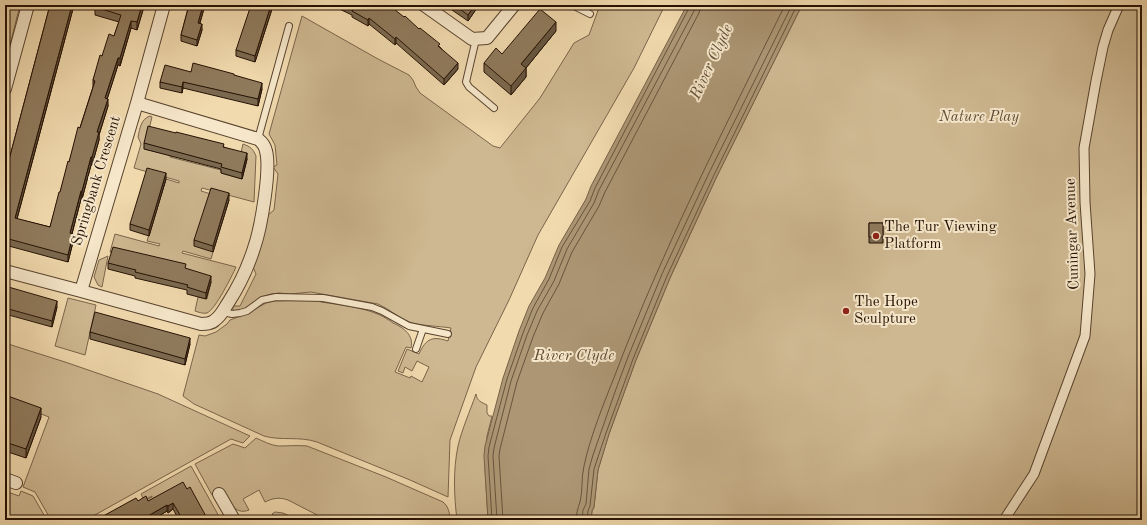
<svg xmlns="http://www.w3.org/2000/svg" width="1147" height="525" viewBox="0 0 1147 525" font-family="'Old Standard TT',serif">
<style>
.green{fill:#ceb891;stroke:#7a644a}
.water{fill:#ac9674;stroke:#766147}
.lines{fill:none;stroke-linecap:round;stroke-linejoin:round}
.shore{stroke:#68543c;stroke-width:1}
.service-casing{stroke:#58432e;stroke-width:8}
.pedestrian-casing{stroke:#58432e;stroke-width:11}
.minor-casing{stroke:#58432e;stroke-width:14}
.service{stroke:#f6e7ca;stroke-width:6}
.pedestrian{stroke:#f6e7ca;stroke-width:9}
.minor{stroke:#f6e7ca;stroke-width:12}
.wall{fill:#7b694f;stroke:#251104}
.shaded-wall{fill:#645540;stroke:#251104}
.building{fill:#8f7a5c;stroke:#251104}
.poi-dot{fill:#8f2418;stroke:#f6e7ca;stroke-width:1.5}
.labels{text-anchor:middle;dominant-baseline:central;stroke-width:4;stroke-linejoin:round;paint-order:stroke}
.park-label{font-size:15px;font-style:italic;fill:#604b35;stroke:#f6e7ca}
.street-label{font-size:15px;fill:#251104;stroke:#f6e7ca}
.poi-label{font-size:15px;fill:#251104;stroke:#f6e7ca;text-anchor:start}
.water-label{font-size:16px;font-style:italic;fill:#624d36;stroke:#f6e7ca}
</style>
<rect width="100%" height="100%" fill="#f1daae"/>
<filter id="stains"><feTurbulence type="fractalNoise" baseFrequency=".005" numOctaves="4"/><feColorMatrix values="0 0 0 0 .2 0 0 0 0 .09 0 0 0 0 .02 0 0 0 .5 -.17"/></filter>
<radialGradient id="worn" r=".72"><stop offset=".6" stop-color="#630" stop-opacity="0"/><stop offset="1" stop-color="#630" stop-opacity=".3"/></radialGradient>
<path class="green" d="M9,5H20L10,45L5,50V19Z
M600,5H665L634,68L538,235L509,300L476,367L450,440L448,497L410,480L317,442C299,436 281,441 264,436L194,404L183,396L199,335L205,336L216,332L227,324L230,320L246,314L266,303L273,301L318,300L321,302C341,305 362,307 380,315C384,317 389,320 393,323C404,328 414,335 411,348L406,347L395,372L410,378L411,376L422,382L429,367L417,361L412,371L405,367L403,373L398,371L407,349L419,354C426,338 433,336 448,341L451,328C438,326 422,326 409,322C398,318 390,309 378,304L322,294L311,292L290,294L279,293L271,294L261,297L245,310C241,311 238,310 234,312L232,306H240L256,274L253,267L259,251L268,215L274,210L278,174L273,167L277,165L275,145L269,134L302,16L378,59L409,75L413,80L416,87L420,93L493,146L500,148L540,98L574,43L589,35Z
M802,5H1142V520H591L592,511L594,507L598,470L609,434L636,360L670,278L717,176Z
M150,116L152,117L144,149L170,155V157L221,170V173L242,179L247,159L240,157L243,144C251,147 253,149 256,156L254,202L202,188L201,191L211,194L213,252L211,259L183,251L182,253L236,267C232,276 215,310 207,313C203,314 198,312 195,311L198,297L207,299L211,282L110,252L115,234L159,246L160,244L147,241L166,179L179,183V181L134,168L141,144L138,137C140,128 141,119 150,116Z
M108,256L102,287L98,285L94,277L99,260Z
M68,298L96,305L85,355L55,346Z
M5,343L65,362L158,394L250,436L243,443L231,439L86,520H51L35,492L23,487L49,417L5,400Z
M476,394C477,401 481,402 487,405V413L489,416H492L487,436L485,468L488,520H457C454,496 453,470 458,446C462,429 470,411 476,394Z
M256,438C263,441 270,445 278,446C288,446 297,445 307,446L386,477L443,502C449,507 449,513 451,520H323V518L288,500C279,497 273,498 265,502L259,490L243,499L249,510C234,516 229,500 223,489L212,495L195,464L233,444L245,448Z
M191,466L221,520H204L193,505L148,507L145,500L152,497V496L144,500L141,494Z
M5,491L19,496L21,491L33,496L47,520H5Z
M275,512L283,513L299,520H276L272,514Z"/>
<path class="water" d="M687,5H802L717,176L670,278L636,360L609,434L598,470L594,507L592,511L591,520H488L484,456L485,446L503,378L519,331L529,306L545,278L559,245L586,199L591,186Z"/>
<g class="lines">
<path class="shore" d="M492,520L488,456L489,447L507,379L523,333L533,308L549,279L562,247L590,201L595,188L689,8L690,5
M497,520L493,456L494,448L511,381L527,335L537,311L554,281L567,249L594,203L599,190L694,11L695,5
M503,520L499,456L500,449L517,382L533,337L543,313L559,284L572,252L599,206L605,192L699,13L701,5
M576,520C576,514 578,508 580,502C583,491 581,478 584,466C590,437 604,403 615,375C663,248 725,127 785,5
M582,520L583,510L586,504L589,469L593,455L616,389L628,357L662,274L709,173L792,5
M587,520L588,511L590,506L594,469L606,433L633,359L667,276L714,175L797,5"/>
<defs>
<path id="service" d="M572,5L590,14
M476,39L466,82L469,87L494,108
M258,139L289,26
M223,312L232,314L240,313L247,311L262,300L276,297L323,298L372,307L382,311L409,326L448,334
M416,349L423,329"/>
<path id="pedestrian" d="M1004,520L1034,474L1085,336L1090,274L1085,202L1084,148L1096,81L1103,47L1108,30L1119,5"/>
<path id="minor" d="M424,5L472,39L487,38L514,5
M5,89L28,5
M5,271L81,291L137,103L164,5
M81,291L201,324C206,324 211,324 215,320C221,316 224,309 228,303C239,286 248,267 254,248C261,228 271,170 266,151C265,146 262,142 258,139L137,103
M5,479L16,483
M219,494L234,520"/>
</defs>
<use href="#service" class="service-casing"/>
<use href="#pedestrian" class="pedestrian-casing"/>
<use href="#minor" class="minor-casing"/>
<use href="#service" class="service"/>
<use href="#pedestrian" class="pedestrian"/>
<use href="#minor" class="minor"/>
</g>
<path class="wall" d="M50,5H74L17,219L50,227L69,162L93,87V80L102,56L114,36L119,22L95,15V7L143,5V10L137,30L131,28L120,66L118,65L107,99L108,106L99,135V140L92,165H91L82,199H81L72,234L73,242L68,262L5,245V175Z
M189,5H205L200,23L202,30L197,46L181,41V35Z
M272,5V9L255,62L236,56V50Z
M331,5H384L440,47L458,69L444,85L396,43L395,45L369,24L368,26L352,17V15Z
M452,5H479L468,21L452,10Z
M556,31L526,68V77L511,95L484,72V63L502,54Z
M191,72L234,75L262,89L258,106L183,88L182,93L160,88V82Z
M144,143L224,147L247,159L242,179L221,173V169L144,149Z
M166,179L149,236L130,230V224Z
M229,200L213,252L194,246V240Z
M869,223H883V243H869Z
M108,263L186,269L211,282L206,299L187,294V290L135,278V276L108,269Z
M5,286L57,307L52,327L5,314Z
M90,332L190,344L185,365L90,339Z
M5,395L41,417L26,458L5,451Z
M187,489L208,520H179L173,509L168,513L167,511L152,520H96L138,501H148Z"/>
<path class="shaded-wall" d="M72,5H74L15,226V218Z
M142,5H143V10L137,30V22Z
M203,5H205L198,29V23Z
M271,5H272V9L255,62V56Z
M475,5H479L468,21V15Z
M369,18V24L368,26V20Z
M131,21V28L120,66V58Z
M556,22V31L526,68V77L511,95V86L521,64Z
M202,24V30L197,46V40Z
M396,37V43L395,45V39Z
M118,58V65L105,106V98Z
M458,63V69L444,85V79Z
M183,82V88L182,93V87Z
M262,83V89L258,106V99Z
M108,99V106L99,135V140L92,165V157L97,132Z
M247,153V159L242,179V173Z
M91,157V165L82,199V191Z
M166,173V179L149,236V230Z
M81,191V199L70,241V233Z
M229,193V200L213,252V246Z
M73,234V242L68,262V255Z
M211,276V282L206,299V293Z
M57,301V307L52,327V321Z
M190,338V344L185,365V359Z
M41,408V417L26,458V449Z
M173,503V509L168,513V506Z
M167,505V511L152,520H141Z"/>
<path class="building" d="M50,5H72L15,218L50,227L59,192H60L68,161L69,162L78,127L80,128L95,81L93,80L100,55L102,56L109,34L114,36L121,15L95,7L96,5H142L137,22L131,21L120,58H118L105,98L108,99L97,132H99L92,157H91L82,191H81L70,233L73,234L68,255L5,238V175Z
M189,5H203L198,23L202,24L197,40L181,35Z
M251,5H271L255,56L236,50Z
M344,5H384L388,7L389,5L404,17L405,16L419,29L420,28L440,44L438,46L458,63L444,79L396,37L395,39L369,18L368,20L352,11L353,10Z
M454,5H475L468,15Z
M540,9L556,22L521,64L526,68L511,86L484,63L496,48L502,54Z
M193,63L234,74V75L262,83L258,99L183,82L182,87L160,82L165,65L191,72Z
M148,126L176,133V132L224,144L223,147L247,153L242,173L221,167L222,164L144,143Z
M147,168L166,173L149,230L130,224Z
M211,188L229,193L213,246L194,240Z
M869,223H883V237H869Z
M113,247L186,264L185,268L211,276L206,293L187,287L188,285L135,272L136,270L108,263Z
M5,286L57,301L52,321L5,308Z
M95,312L190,338L185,359L90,332Z
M5,395L41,408L26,449L5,442Z
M183,482L187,489L190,487L208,520H183L173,503L168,506L167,505L141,520H96L136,498L138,501L146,496L148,501Z"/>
<g class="poi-dot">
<circle cx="876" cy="236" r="4"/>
<circle cx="846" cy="311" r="4"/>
</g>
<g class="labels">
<g class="park-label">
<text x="979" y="117">Nature Play</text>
</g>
<g class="street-label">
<text transform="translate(97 181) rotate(-73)">Springbank Crescent</text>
<text transform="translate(1073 234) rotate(-92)">Cuningar Avenue</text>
</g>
<g class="poi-label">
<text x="884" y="227">The Tur Viewing<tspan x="884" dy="17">Platform</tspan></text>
<text x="854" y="302">The Hope<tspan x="854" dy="17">Sculpture</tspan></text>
</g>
<g class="water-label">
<text transform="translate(712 62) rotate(-65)">River Clyde</text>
<text x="574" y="356">River Clyde</text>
</g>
</g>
<rect width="1147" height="525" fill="none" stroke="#f1daae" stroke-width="20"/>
<rect x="6" y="6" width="1135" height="513" fill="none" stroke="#251104" stroke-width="2"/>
<rect x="10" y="10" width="1127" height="505" fill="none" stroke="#251104"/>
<rect width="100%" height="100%" filter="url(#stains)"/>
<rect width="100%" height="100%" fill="url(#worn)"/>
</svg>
